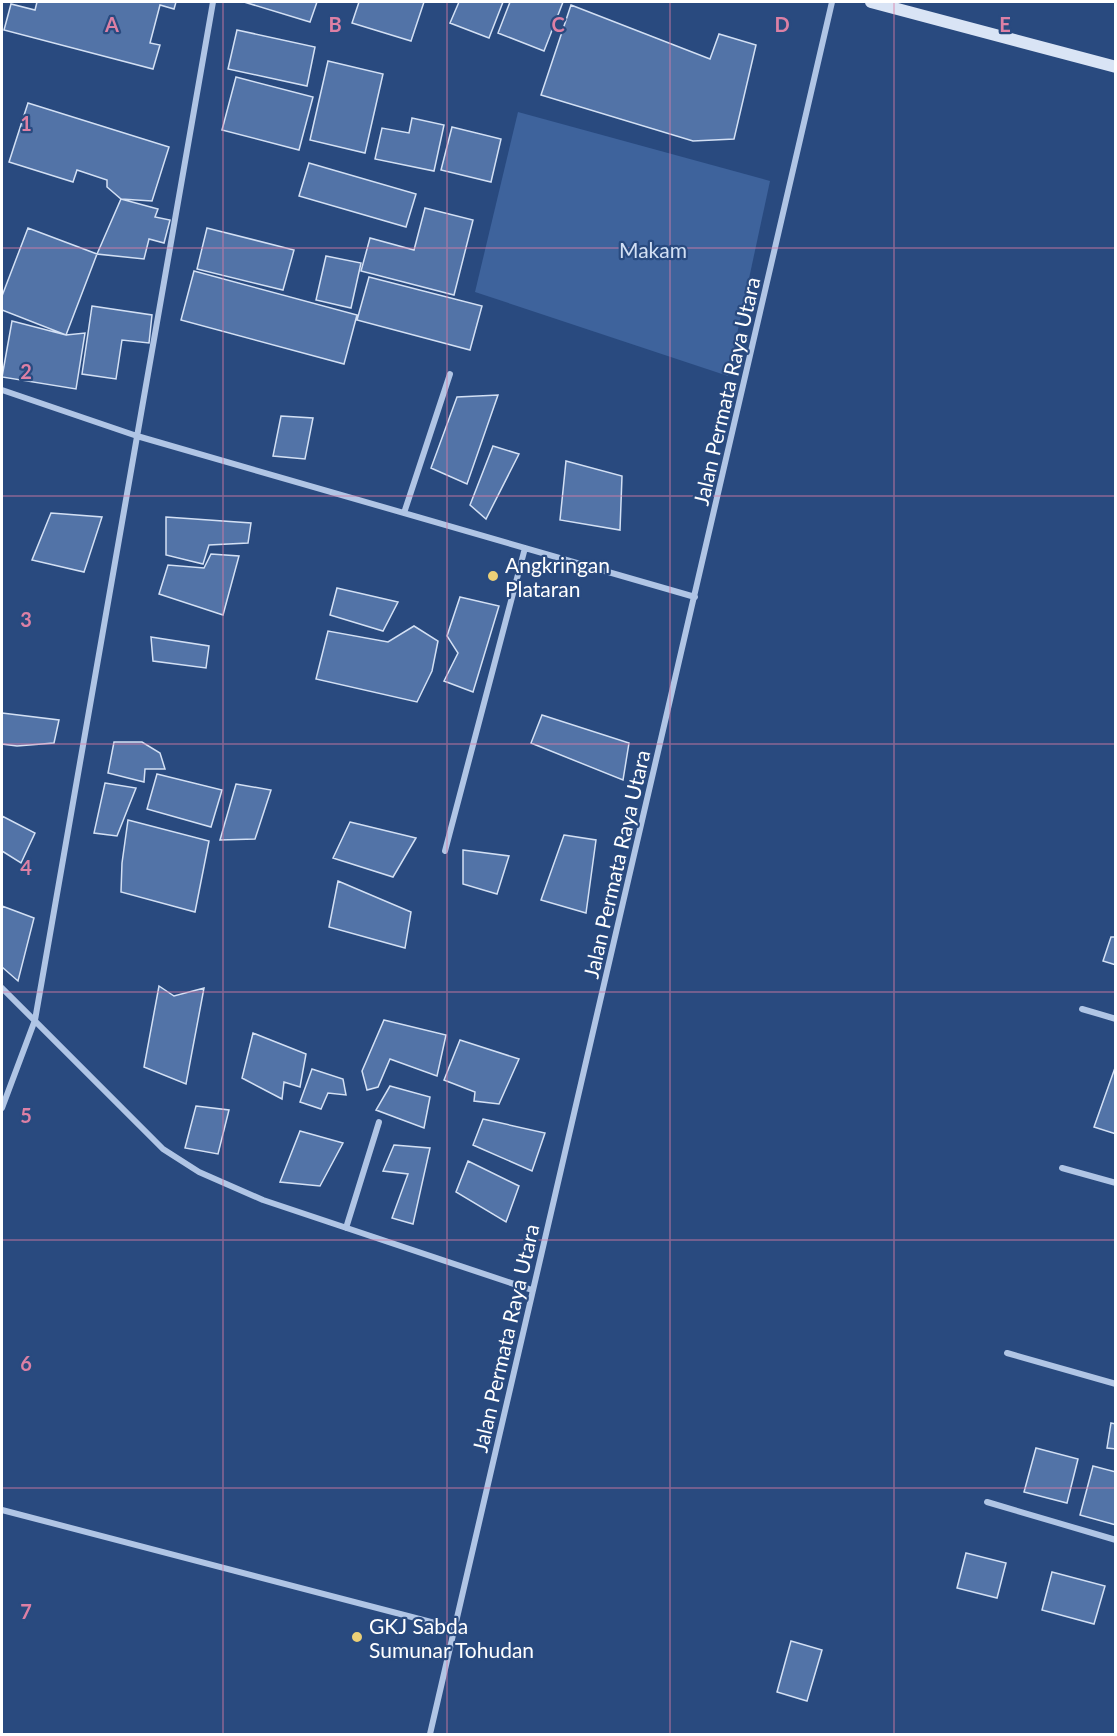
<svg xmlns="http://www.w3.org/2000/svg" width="1117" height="1736" viewBox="0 0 1117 1736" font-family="Lato,sans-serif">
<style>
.green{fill:#3e639c}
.building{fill:#5273a7;stroke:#d3e0f4;stroke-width:1.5}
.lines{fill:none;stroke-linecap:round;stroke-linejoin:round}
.street{stroke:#b0c5e5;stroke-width:6}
.secondary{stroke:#d9e4f5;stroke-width:12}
.grid{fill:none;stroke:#dd80a5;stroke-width:1.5;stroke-opacity:0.55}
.poi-dot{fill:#ecd077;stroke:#294a7f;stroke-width:2}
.labels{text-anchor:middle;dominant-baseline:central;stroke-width:4.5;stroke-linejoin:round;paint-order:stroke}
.park-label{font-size:21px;fill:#d3e0f4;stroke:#294a7f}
.street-label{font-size:21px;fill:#fff;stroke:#294a7f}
.poi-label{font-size:21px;fill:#fff;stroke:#294a7f;text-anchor:start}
.grid-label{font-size:20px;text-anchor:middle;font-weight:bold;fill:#dd80a5;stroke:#294a7f;stroke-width:4.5;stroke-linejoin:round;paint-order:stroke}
</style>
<rect width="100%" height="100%" fill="#294a7f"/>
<path class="green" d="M518,112L770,181L728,376L475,292Z"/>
<path class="building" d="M37,2H176L174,9L160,5L150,43L160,45L153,69L4,30L11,4L35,10Z
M244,2H317L310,22Z
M359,2H424L411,41L352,23Z
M459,2H503L489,38L450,23Z
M510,2H563L544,51L498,33Z
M571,5L710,59L719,34L756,45L734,139L693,141L541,95Z
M237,30L315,47L307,86L228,69Z
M328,61L383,74L365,153L310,140Z
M236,77L313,97L299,150L222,130Z
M28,103L169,147L152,201L121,199L107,187V180L77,170L73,182L9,162Z
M412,118L444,125L434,171L375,159L382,128L409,133Z
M452,127L501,139L491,182L441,170Z
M309,163L416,194L406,227L299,196Z
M121,199L158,209L155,217L170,220L164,243L149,239L144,259L97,254Z
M425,208L473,220L454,295L361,271L370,238L414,250Z
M28,228L97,254L66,335L2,310V296Z
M207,228L294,250L283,290L197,269Z
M326,256L361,263L351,308L316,300Z
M194,271L357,315L344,364L181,320Z
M369,277L482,306L470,350L357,320Z
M92,306L152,315L149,343L122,340L116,379L82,374Z
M12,321L66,335L85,333L76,389L2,377Z
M498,395L467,484L431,468L457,397Z
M281,416L313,418L305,459L273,456Z
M493,446L519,454L486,519L470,505Z
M566,461L622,476L620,530L560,520Z
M51,513L102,517L84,572L32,560Z
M166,517L251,523L248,543L209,545L203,564L166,555Z
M211,554L239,556L223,615L159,594L168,565L204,568Z
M337,588L398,602L383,631L330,615Z
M460,597L499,606L473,692L444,681L458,653L447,636Z
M414,626L438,641L432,671L417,702L316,679L328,631L388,642Z
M151,637L209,646L206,668L153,661Z
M2,713L59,720L54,743L17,746L2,744Z
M542,715L629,743L623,780L531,743Z
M114,742H142L160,753L165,769H145L144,782L108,773Z
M157,774L222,790L211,827L147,809Z
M105,783L136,788L117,836L94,833Z
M236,784L271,790L255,839L220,840Z
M2,816L35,833L21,863L2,851Z
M128,820L209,841L195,912L121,892L122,863Z
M350,822L416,838L393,877L333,858Z
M564,835L596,840L586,913L541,900Z
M463,850L509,856L497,894L463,884Z
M338,881L411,912L405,948L329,927Z
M2,906L34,918L18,981L2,967Z
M1111,937H1116V965L1103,961Z
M159,986L174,996L204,988L186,1084L144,1067Z
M384,1020L446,1035L437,1076L390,1059L378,1087L367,1090L362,1071Z
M253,1033L306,1054L300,1087L284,1082L282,1099L242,1078Z
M460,1040L519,1059L499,1104L474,1101L475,1092L444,1080Z
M1116,1065V1134L1094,1127Z
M312,1069L343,1079L346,1095L328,1093L321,1109L300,1102Z
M390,1086L430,1097L424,1128L376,1110Z
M196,1106L229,1110L218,1154L185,1148Z
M483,1119L545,1133L532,1171L473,1145Z
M300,1131L343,1143L320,1186L280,1182Z
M394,1145L430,1148L413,1224L392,1218L408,1174L383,1171Z
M468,1161L519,1186L506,1222L456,1192Z
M1111,1423L1116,1424V1449L1107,1448Z
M1036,1448L1078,1459L1067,1503L1024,1492Z
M1093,1466L1116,1472V1525L1080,1515Z
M966,1553L1006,1563L997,1598L957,1588Z
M1052,1572L1105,1586L1094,1624L1042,1610Z
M791,1641L822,1650L807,1701L777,1692Z"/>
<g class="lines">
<path class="street" d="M2,390L137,436L695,597
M404,513L450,374
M445,851L525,548
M2,988L163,1149L199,1172L263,1200L532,1290
M1082,1009L1116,1019
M2,1108L35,1020L213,2
M1062,1168L1116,1183
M346,1228L379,1122
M1007,1353L1116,1384
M987,1502L1116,1540
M2,1510L454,1628
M430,1734L832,2"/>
<path class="secondary" d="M871,2L1116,67"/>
</g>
<path class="grid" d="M223,2V1734M447,2V1734M670,2V1734M894,2V1734M2,248H1116M2,496H1116M2,744H1116M2,992H1116M2,1240H1116M2,1488H1116"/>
<g class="poi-dot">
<circle cx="493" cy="576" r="6"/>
<circle cx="357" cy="1637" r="6"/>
</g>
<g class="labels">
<g class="park-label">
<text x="653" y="249">Makam</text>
</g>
<g class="street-label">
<text transform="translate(726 391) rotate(-77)">Jalan Permata Raya Utara</text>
<text transform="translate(616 864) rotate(-77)">Jalan Permata Raya Utara</text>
<text transform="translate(505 1338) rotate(-77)">Jalan Permata Raya Utara</text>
</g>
<g class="poi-label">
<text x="505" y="564">Angkringan<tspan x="505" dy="24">Plataran</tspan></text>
<text x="369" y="1625">GKJ Sabda<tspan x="369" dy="24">Sumunar Tohudan</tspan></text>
</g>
</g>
<g class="grid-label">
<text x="112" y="32">A</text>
<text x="335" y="32">B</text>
<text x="558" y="32">C</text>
<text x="782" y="32">D</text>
<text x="1005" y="32">E</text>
<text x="26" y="131">1</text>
<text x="26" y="379">2</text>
<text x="26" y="627">3</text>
<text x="26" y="875">4</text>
<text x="26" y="1123">5</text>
<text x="26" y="1371">6</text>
<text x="26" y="1619">7</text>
</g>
<rect width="1117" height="1736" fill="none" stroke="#ffffff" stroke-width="6"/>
</svg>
